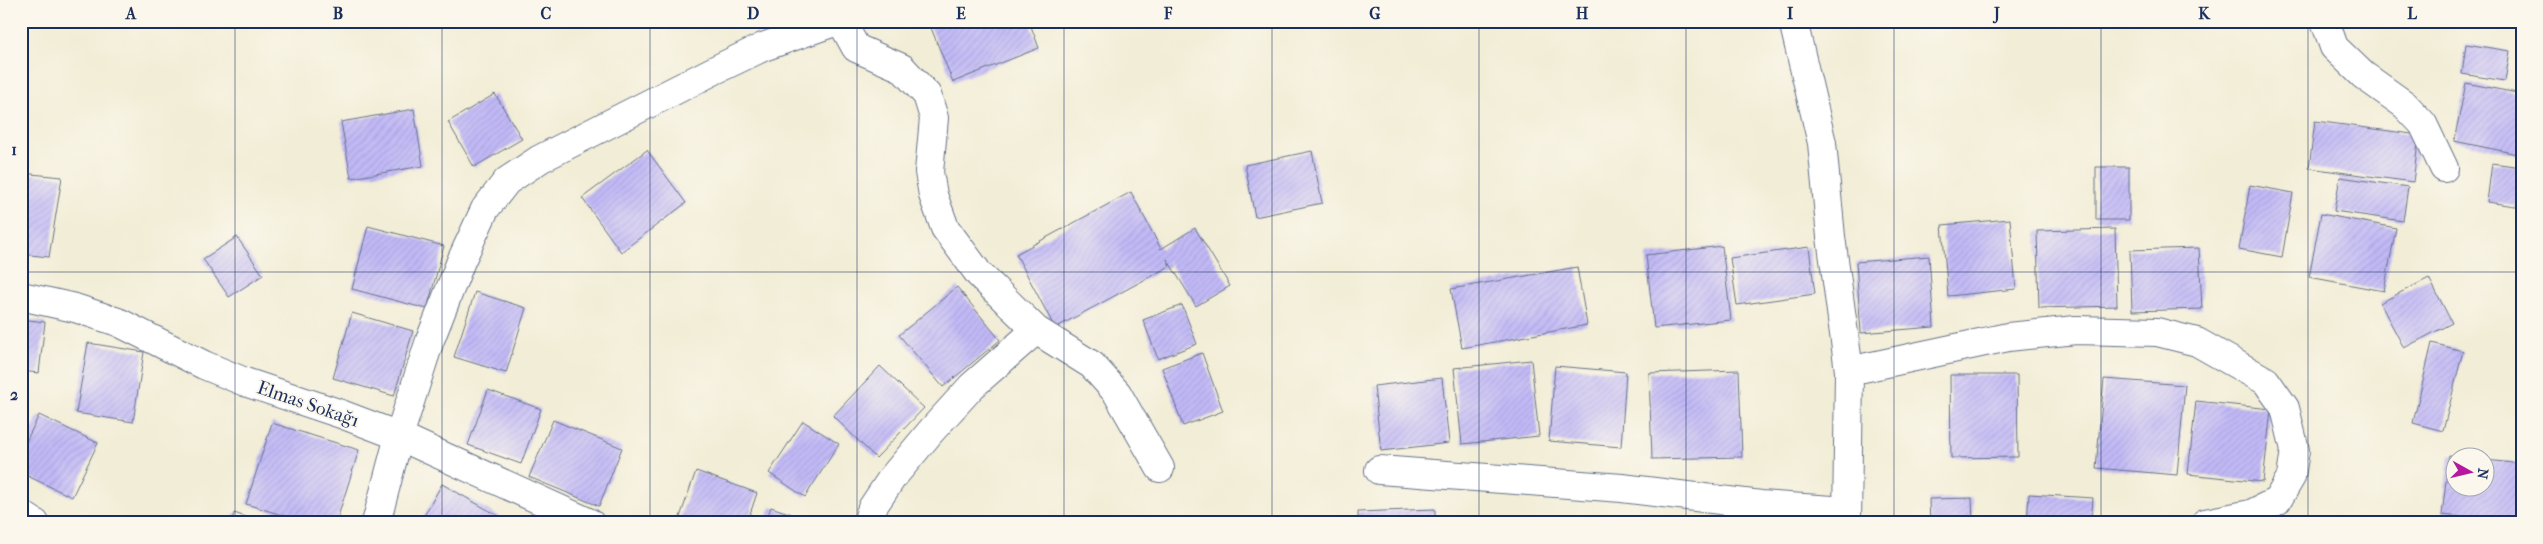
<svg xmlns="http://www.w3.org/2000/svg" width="2543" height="544" viewBox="0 0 2543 544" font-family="'IM FELL French Canon',serif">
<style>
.building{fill:url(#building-hatch)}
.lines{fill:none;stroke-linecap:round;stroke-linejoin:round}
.street-casing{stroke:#667288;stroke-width:30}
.street{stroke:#fff;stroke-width:28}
.grid{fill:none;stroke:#1b2f5e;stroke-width:1;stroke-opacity:0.55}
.labels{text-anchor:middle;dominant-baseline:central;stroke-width:4;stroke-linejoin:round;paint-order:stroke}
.street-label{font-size:19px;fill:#1b2f5e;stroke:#fbf7ec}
.neatline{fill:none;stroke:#1b2f5e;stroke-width:2}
.grid-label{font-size:16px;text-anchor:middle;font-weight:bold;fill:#1b2f5e}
</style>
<defs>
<pattern id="building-hatch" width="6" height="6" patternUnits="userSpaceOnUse" patternTransform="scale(1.25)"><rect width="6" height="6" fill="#c2baf7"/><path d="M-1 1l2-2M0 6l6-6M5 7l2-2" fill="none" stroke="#a6a0d6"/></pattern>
</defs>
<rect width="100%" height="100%" fill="#fbf7ec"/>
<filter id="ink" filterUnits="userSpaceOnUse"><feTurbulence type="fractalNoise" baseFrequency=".02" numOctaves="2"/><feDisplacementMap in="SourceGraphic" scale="10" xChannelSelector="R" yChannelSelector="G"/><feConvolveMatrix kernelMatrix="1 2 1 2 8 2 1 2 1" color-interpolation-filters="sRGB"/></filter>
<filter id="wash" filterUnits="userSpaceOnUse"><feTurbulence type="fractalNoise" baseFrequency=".0096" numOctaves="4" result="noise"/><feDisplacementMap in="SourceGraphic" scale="20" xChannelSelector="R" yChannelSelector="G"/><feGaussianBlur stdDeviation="1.12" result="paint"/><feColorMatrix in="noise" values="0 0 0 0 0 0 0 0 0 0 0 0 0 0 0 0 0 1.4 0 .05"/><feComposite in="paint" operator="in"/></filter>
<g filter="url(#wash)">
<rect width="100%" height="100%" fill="#f2edd6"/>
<g id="blocks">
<path class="building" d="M932,21H1029L1039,48L953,82L929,23Z
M2466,44L2510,51L2505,81L2462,74Z
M2466,83L2522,94V155L2454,141Z
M495,94L522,139L474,167L448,122Z
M414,109L423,166L351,178L341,122Z
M2315,121L2419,135L2413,182L2309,168Z
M647,150L686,203L621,252L582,198Z
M1312,151L1322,203L1255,217L1245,165Z
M2492,163L2522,167V207L2487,202Z
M2096,167H2129V220H2096Z
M21,173L62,177L49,257L21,254Z
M2340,177L2408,187L2403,221L2334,211Z
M2250,185L2293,193L2282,257L2239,249Z
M1131,192L1161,249L1195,228L1230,286L1196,306L1167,259L1170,266L1055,328L1016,254Z
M2321,214L2396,228L2384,291L2309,277Z
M2010,219L2016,289L1948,296L1942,225Z
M368,226L444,246L427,309L352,289Z
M2115,229L2117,306L2039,308L2037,231Z
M237,237L263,275L229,297L203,259Z
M1722,246L1731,320L1654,328L1646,255Z
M1809,247L1815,294L1737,305L1730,258Z
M2199,248L2202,309L2132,311L2130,250Z
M1929,256L1934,327L1861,333L1856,262Z
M1577,267L1587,325L1462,348L1451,289Z
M2429,278L2452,323L2404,348L2380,303Z
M957,287L1000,340L943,387L899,335Z
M475,292L526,308L506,373L454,357Z
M1182,305L1197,344L1158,359L1143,320Z
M352,313L413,331L394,396L333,378Z
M21,319L45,322L39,373L21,371Z
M88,343L144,352L133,422L76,413Z
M2432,343L2463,351L2443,431L2413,423Z
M1202,353L1223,411L1183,426L1162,368Z
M1531,360L1539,436L1462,444L1454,368Z
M880,366L924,408L876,458L833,416Z
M1555,366L1626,372L1621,447L1549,441Z
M1739,370L1742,457L1652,459L1649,373Z
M1950,375H2017L2018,457L1951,458Z
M1442,378L1449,443L1381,451L1374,386Z
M2104,379L2185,385L2177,475L2096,468Z
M488,390L541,409L521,464L468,445Z
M2196,401L2271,409L2263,482L2188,474Z
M39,415L98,443L72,497L21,473V452Z
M553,420L622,448L599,506L529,477Z
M803,421L839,444L805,497L769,473Z
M272,423L359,450L336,523H308L246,504Z
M2449,455L2456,456V486H2486V460L2522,464L2517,523L2442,515Z
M696,471L757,493L747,523H678Z
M442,484L511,523H420Z
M2029,494L2093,498L2091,523H2027Z
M1972,498L1973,523H1930L1929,499Z
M771,507L815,522V523H765Z
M1435,509V523H1358V512Z
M234,513L261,522V523H231Z"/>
</g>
</g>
<g filter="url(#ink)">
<use href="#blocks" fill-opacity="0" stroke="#667288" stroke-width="1"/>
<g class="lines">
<defs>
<path id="street" d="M841,21L856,48L902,68L927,95L934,118L929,172L933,195L945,228L979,274L1036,330L1092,365L1117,393L1160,468
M1793,21L1822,143L1831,237L1849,371L1847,523
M2325,21L2334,47L2363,75L2405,105L2423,124L2444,168
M21,296L75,308L118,322L204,365L245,382L341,414L399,436L590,523
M1849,371L2008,337L2076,330L2157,332L2197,342L2266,381L2285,408L2295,450L2291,477L2277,501L2251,514L2205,523
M1379,470L1622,488L1761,505L1847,511
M21,514L35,523
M376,523L399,436L430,340L461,261L485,209L507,181L540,159L717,69L763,47L837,21
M867,523L872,508L892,478L932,430L972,386L1036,330"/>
</defs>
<use href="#street" class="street-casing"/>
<use href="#street" class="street"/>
</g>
</g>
<path class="grid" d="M235,21V523M442,21V523M650,21V523M857,21V523M1064,21V523M1272,21V523M1479,21V523M1686,21V523M1894,21V523M2101,21V523M2308,21V523M21,272H2522"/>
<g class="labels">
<g class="street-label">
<text transform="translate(308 404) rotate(19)">Elmas Sokağı</text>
</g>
</g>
<rect width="2543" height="544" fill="none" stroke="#fbf7ec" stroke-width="55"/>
<g transform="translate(2470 472) rotate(98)"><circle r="24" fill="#fbf7ec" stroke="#a1a7b3"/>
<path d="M0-4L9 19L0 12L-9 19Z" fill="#b5179e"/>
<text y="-8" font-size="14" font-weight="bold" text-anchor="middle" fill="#1b2f5e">N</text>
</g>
<rect x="28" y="28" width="2488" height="488" class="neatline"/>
<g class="grid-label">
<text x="131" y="19">A</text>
<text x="338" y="19">B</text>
<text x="546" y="19">C</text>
<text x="753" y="19">D</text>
<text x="961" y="19">E</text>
<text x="1168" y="19">F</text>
<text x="1375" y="19">G</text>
<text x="1582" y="19">H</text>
<text x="1790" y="19">I</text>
<text x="1997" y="19">J</text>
<text x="2204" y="19">K</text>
<text x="2412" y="19">L</text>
<text x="14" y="155">1</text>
<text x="14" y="400">2</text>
</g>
</svg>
